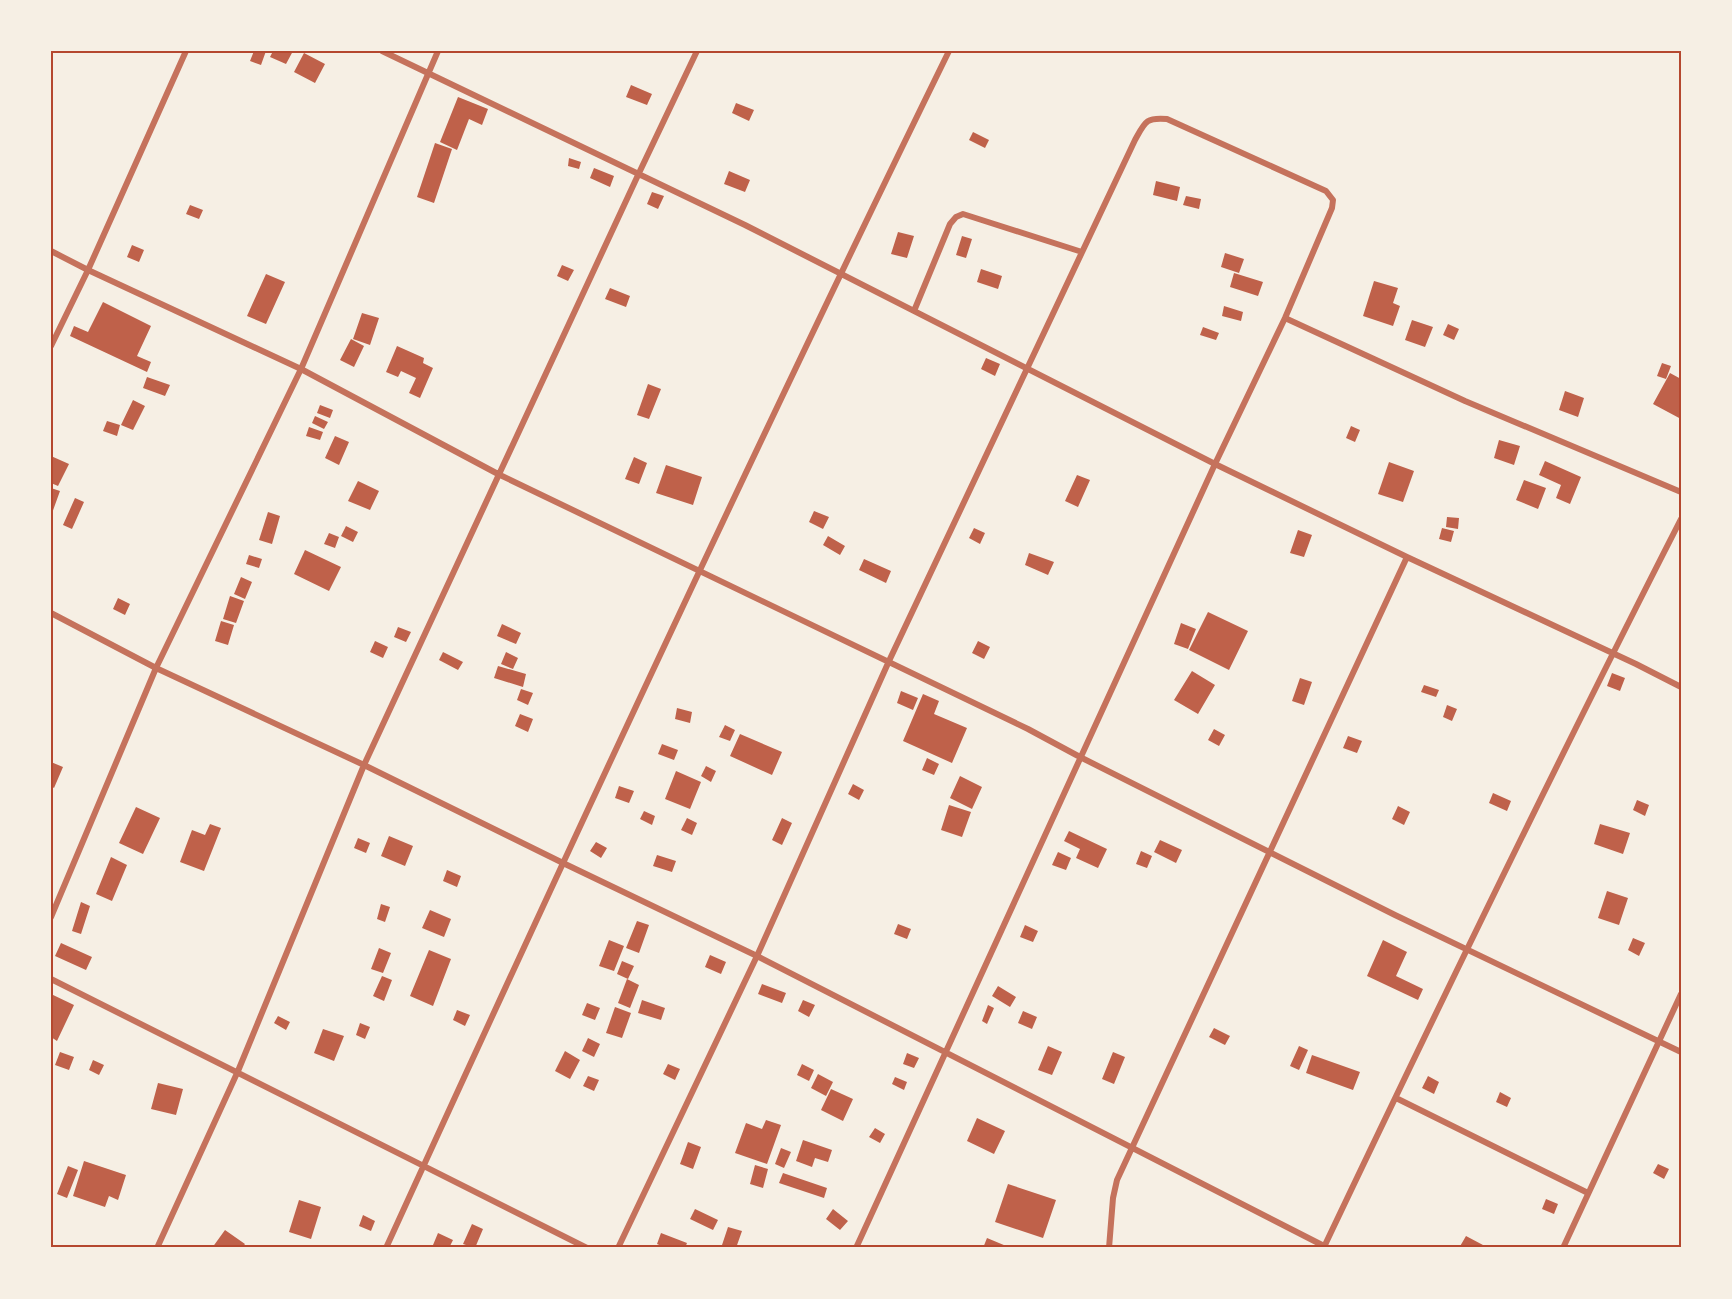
<svg xmlns="http://www.w3.org/2000/svg" width="1732" height="1299" viewBox="0 0 1732 1299" font-family="'Times New Roman',serif">
<style>
.building{fill:#bf614a}
.lines{fill:none;stroke-linecap:round;stroke-linejoin:round}
.minor{stroke:#c5725c;stroke-width:6}
.neatline{fill:none;stroke:#b5482f;stroke-width:2}
</style>
<rect width="100%" height="100%" fill="#f6efe4"/>
<path class="building" d="M254,51H266L261,65L250,61Z
M273,51H293L286,64L270,57Z
M304,53L325,64L315,83L294,72Z
M631,85L652,94L647,105L626,97Z
M458,97L488,109L482,125L469,119L457,150L440,142Z
M736,103L754,110L749,121L732,113Z
M973,132L989,140L985,148L969,140Z
M435,143L452,149L434,203L417,197Z
M569,158L581,162L579,169L568,166Z
M594,168L614,176L610,187L590,178Z
M729,171L750,180L745,192L724,184Z
M1156,181L1180,187L1177,201L1153,195Z
M652,192L664,196L658,209L647,204Z
M1186,196L1201,199L1199,209L1183,205Z
M190,205L203,210L199,219L186,214Z
M898,232L914,236L907,258L891,254Z
M962,236L972,239L966,258L956,255Z
M132,245L144,250L139,262L127,257Z
M1225,253L1244,259L1239,273L1221,267Z
M562,265L574,270L568,281L557,276Z
M981,269L1002,276L998,289L977,282Z
M1234,273L1263,282L1258,296L1230,287Z
M266,274L285,282L266,324L247,316Z
M1374,281L1398,288L1393,303L1400,306L1393,326L1363,316Z
M610,288L630,296L626,307L605,299Z
M103,302L151,326L137,356L151,362L147,372L70,336L74,326L88,332Z
M1224,306L1243,312L1241,321L1222,316Z
M362,313L379,318L370,345L353,339Z
M1412,320L1433,327L1425,347L1405,340Z
M1448,324L1459,329L1454,340L1443,335Z
M1203,327L1219,333L1216,340L1200,335Z
M351,339L364,346L354,367L340,360Z
M397,346L424,358L423,363L433,368L420,398L409,393L416,378L401,371L398,377L386,372Z
M986,358L1000,364L995,376L981,369Z
M1662,363L1671,366L1666,379L1657,376Z
M1670,373L1681,379V419L1653,404Z
M147,377L170,385L165,396L143,388Z
M648,384L661,389L649,419L637,415Z
M1565,391L1584,398L1578,417L1559,410Z
M133,400L145,406L133,430L121,425Z
M320,405L333,410L330,418L317,413Z
M315,416L328,422L324,429L312,423Z
M107,421L120,425L117,436L103,431Z
M1351,426L1360,430L1355,442L1346,438Z
M309,427L323,432L320,440L306,436Z
M335,436L349,442L339,465L325,458Z
M1499,440L1520,446L1514,465L1494,458Z
M51,456L69,464L58,486L51,483Z
M634,457L647,463L639,484L625,479Z
M1545,461L1581,477L1570,504L1556,498L1561,485L1539,475Z
M1389,462L1414,471L1403,502L1378,494Z
M666,465L702,477L693,505L656,493Z
M1077,475L1090,480L1078,507L1065,501Z
M1524,480L1546,488L1538,509L1516,500Z
M358,481L379,491L370,510L348,501Z
M51,488L60,491L51,516Z
M75,498L84,502L72,529L63,525Z
M814,511L829,517L823,529L809,522Z
M268,512L280,516L272,544L259,540Z
M1447,517L1459,518L1458,529L1446,527Z
M346,526L358,532L353,542L341,536Z
M974,528L985,533L980,544L969,538Z
M1442,528L1454,531L1451,542L1439,539Z
M1298,530L1312,535L1304,557L1290,553Z
M329,533L339,537L335,548L324,544Z
M828,536L845,546L840,555L823,545Z
M305,550L341,567L329,591L294,574Z
M1029,553L1054,562L1048,575L1025,565Z
M249,555L262,559L259,568L246,564Z
M864,559L891,571L886,583L859,570Z
M241,577L252,582L245,599L234,594Z
M230,596L244,601L236,623L223,619Z
M118,598L130,604L125,615L113,609Z
M1208,612L1248,631L1229,670L1189,650Z
M221,621L234,625L228,645L215,641Z
M1181,623L1196,629L1188,649L1174,644Z
M502,624L521,633L516,644L497,636Z
M398,627L411,632L406,642L394,637Z
M375,641L388,647L383,658L370,652Z
M978,641L990,647L984,659L972,653Z
M443,652L463,662L458,670L439,660Z
M506,652L518,658L513,669L501,664Z
M498,666L526,674L523,687L494,678Z
M1192,671L1215,685L1198,714L1174,700Z
M1612,673L1625,678L1620,691L1607,686Z
M1300,678L1312,682L1304,705L1292,701Z
M1424,685L1439,690L1436,697L1421,692Z
M521,689L533,693L528,705L517,700Z
M901,691L918,698L913,710L897,703Z
M923,694L939,701L934,714L967,728L952,763L903,741Z
M1447,705L1457,709L1452,721L1443,717Z
M677,708L692,712L690,723L675,719Z
M520,714L533,719L528,732L515,726Z
M725,725L735,730L730,741L719,737Z
M1214,729L1225,735L1219,746L1208,740Z
M740,734L782,752L772,775L730,756Z
M1348,736L1362,741L1357,753L1343,748Z
M662,744L678,750L674,760L658,754Z
M927,758L939,764L934,775L922,770Z
M51,762L63,767L54,788L51,786Z
M706,766L716,771L711,782L701,776Z
M676,771L701,782L690,809L665,799Z
M960,776L982,787L972,809L950,798Z
M853,784L864,790L859,800L848,794Z
M619,786L634,791L629,803L615,798Z
M1493,793L1511,801L1507,811L1489,803Z
M1637,800L1649,805L1645,816L1633,810Z
M949,805L971,812L962,837L941,830Z
M1398,806L1410,812L1404,825L1392,819Z
M136,807L160,818L143,854L119,843Z
M644,811L655,816L652,825L640,819Z
M687,818L697,823L692,835L681,830Z
M782,818L792,823L782,845L772,840Z
M210,824L221,828L204,871L180,862L192,830L205,835Z
M1600,824L1630,833L1623,854L1594,844Z
M1069,831L1107,849L1098,868L1076,858L1080,849L1064,841Z
M389,836L413,846L405,866L381,856Z
M358,838L370,843L366,853L354,848Z
M1160,840L1182,850L1176,863L1154,852Z
M596,842L607,848L601,858L590,851Z
M1141,851L1152,856L1147,868L1136,864Z
M1058,852L1071,858L1066,870L1052,865Z
M657,855L676,861L672,872L653,866Z
M111,857L127,865L112,901L96,894Z
M447,870L461,876L457,887L443,881Z
M1607,891L1628,898L1619,925L1598,918Z
M81,902L90,906L81,934L72,931Z
M381,904L390,907L385,922L377,919Z
M430,910L451,919L444,937L422,928Z
M637,921L649,925L639,953L626,948Z
M898,924L911,929L907,939L894,934Z
M1025,925L1038,931L1033,942L1020,937Z
M1633,938L1645,943L1639,956L1628,950Z
M609,940L624,946L614,971L599,966Z
M1383,940L1407,952L1396,976L1423,989L1418,1000L1367,976Z
M61,943L92,957L86,970L55,956Z
M379,948L391,953L383,973L371,969Z
M429,950L451,959L433,1006L410,996Z
M710,955L726,962L721,974L705,967Z
M622,961L634,966L628,979L617,974Z
M382,976L392,980L384,1001L373,996Z
M627,979L639,985L630,1008L618,1003Z
M762,984L786,993L782,1003L758,994Z
M998,986L1016,997L1010,1007L992,996Z
M51,994L74,1005L57,1041L51,1037Z
M642,1000L665,1008L661,1020L638,1013Z
M803,1000L815,1005L809,1017L798,1011Z
M587,1003L600,1008L595,1020L582,1015Z
M988,1005L994,1008L987,1024L982,1021Z
M615,1007L631,1013L622,1038L606,1033Z
M457,1010L470,1015L465,1026L453,1020Z
M1023,1011L1037,1017L1032,1029L1018,1023Z
M278,1016L290,1022L286,1030L274,1023Z
M360,1023L370,1027L365,1039L356,1035Z
M1214,1028L1230,1036L1225,1045L1209,1037Z
M323,1029L344,1036L334,1061L314,1053Z
M588,1038L600,1044L594,1057L582,1051Z
M1048,1046L1062,1052L1052,1075L1038,1070Z
M1299,1046L1308,1050L1299,1070L1290,1066Z
M565,1051L580,1060L570,1079L555,1071Z
M60,1052L74,1057L69,1070L55,1065Z
M1113,1052L1125,1057L1114,1084L1102,1079Z
M907,1053L919,1058L914,1068L903,1064Z
M1312,1055L1360,1072L1353,1090L1306,1073Z
M93,1060L104,1065L99,1075L89,1070Z
M668,1064L680,1069L675,1080L663,1074Z
M802,1064L814,1070L809,1081L797,1075Z
M818,1074L833,1082L826,1096L811,1088Z
M588,1076L599,1080L594,1091L583,1086Z
M1428,1076L1439,1082L1434,1094L1422,1088Z
M895,1077L907,1082L904,1090L892,1084Z
M158,1083L183,1089L176,1115L151,1109Z
M831,1089L853,1099L843,1121L821,1110Z
M1500,1092L1511,1098L1507,1107L1496,1102Z
M977,1118L1005,1131L994,1154L967,1141Z
M766,1120L781,1125L767,1164L735,1153L746,1123L762,1129Z
M875,1128L885,1134L880,1143L869,1137Z
M803,1140L832,1150L828,1162L815,1158L812,1167L796,1161Z
M688,1142L701,1147L693,1169L680,1164Z
M781,1148L791,1152L784,1168L775,1164Z
M84,1161L126,1175L118,1200L109,1196L105,1207L73,1196Z
M1658,1164L1669,1169L1664,1179L1653,1173Z
M755,1165L768,1169L763,1188L750,1184Z
M68,1166L78,1170L67,1198L57,1194Z
M783,1173L827,1188L824,1198L779,1183Z
M1008,1184L1056,1200L1043,1238L995,1222Z
M1546,1199L1558,1204L1554,1214L1542,1209Z
M299,1200L321,1207L311,1239L289,1232Z
M695,1209L718,1220L713,1230L690,1219Z
M833,1209L848,1221L840,1230L826,1219Z
M363,1215L375,1221L371,1231L359,1226Z
M472,1224L483,1229L475,1248L463,1244Z
M728,1227L742,1231L736,1248H721Z
M225,1230L245,1244L242,1248H212Z
M438,1233L453,1240L449,1248H439L433,1245Z
M661,1233L687,1243L685,1248H666L657,1244Z
M1466,1236L1483,1245L1481,1248H1459Z
M987,1238L1011,1248H983Z"/>
<g class="lines">
<path class="minor" d="M382,51L745,225L1215,464L1407,557L1636,664L1681,687
M51,251L88,270L301,369L498,474L1028,729L1080,757L1395,915L1681,1052
M914,311L950,224L956,217L963,214L1082,252
M1285,318L1465,401L1681,492
M51,346L88,270L186,51
M51,613L156,668L364,765L563,863L757,956L1328,1248
M51,917L156,668L301,369L438,51
M51,979C230,1067 408,1159 587,1248
M1396,1098L1588,1193
M1324,1247C1440,1003 1558,760 1681,519
M157,1248L238,1071L364,765L639,173L697,51
M386,1248C569,847 755,447 949,51
M618,1248L757,956L889,661L1135,140C1145,122 1146,117 1167,119L1326,191L1333,200L1332,208L1285,318L1215,464L856,1248
M1109,1248L1113,1198L1117,1180L1407,557
M1563,1248L1681,994"/>
</g>
<rect width="1732" height="1299" fill="none" stroke="#f6efe4" stroke-width="105"/>
<rect x="52" y="52" width="1628" height="1194" class="neatline"/>
</svg>
